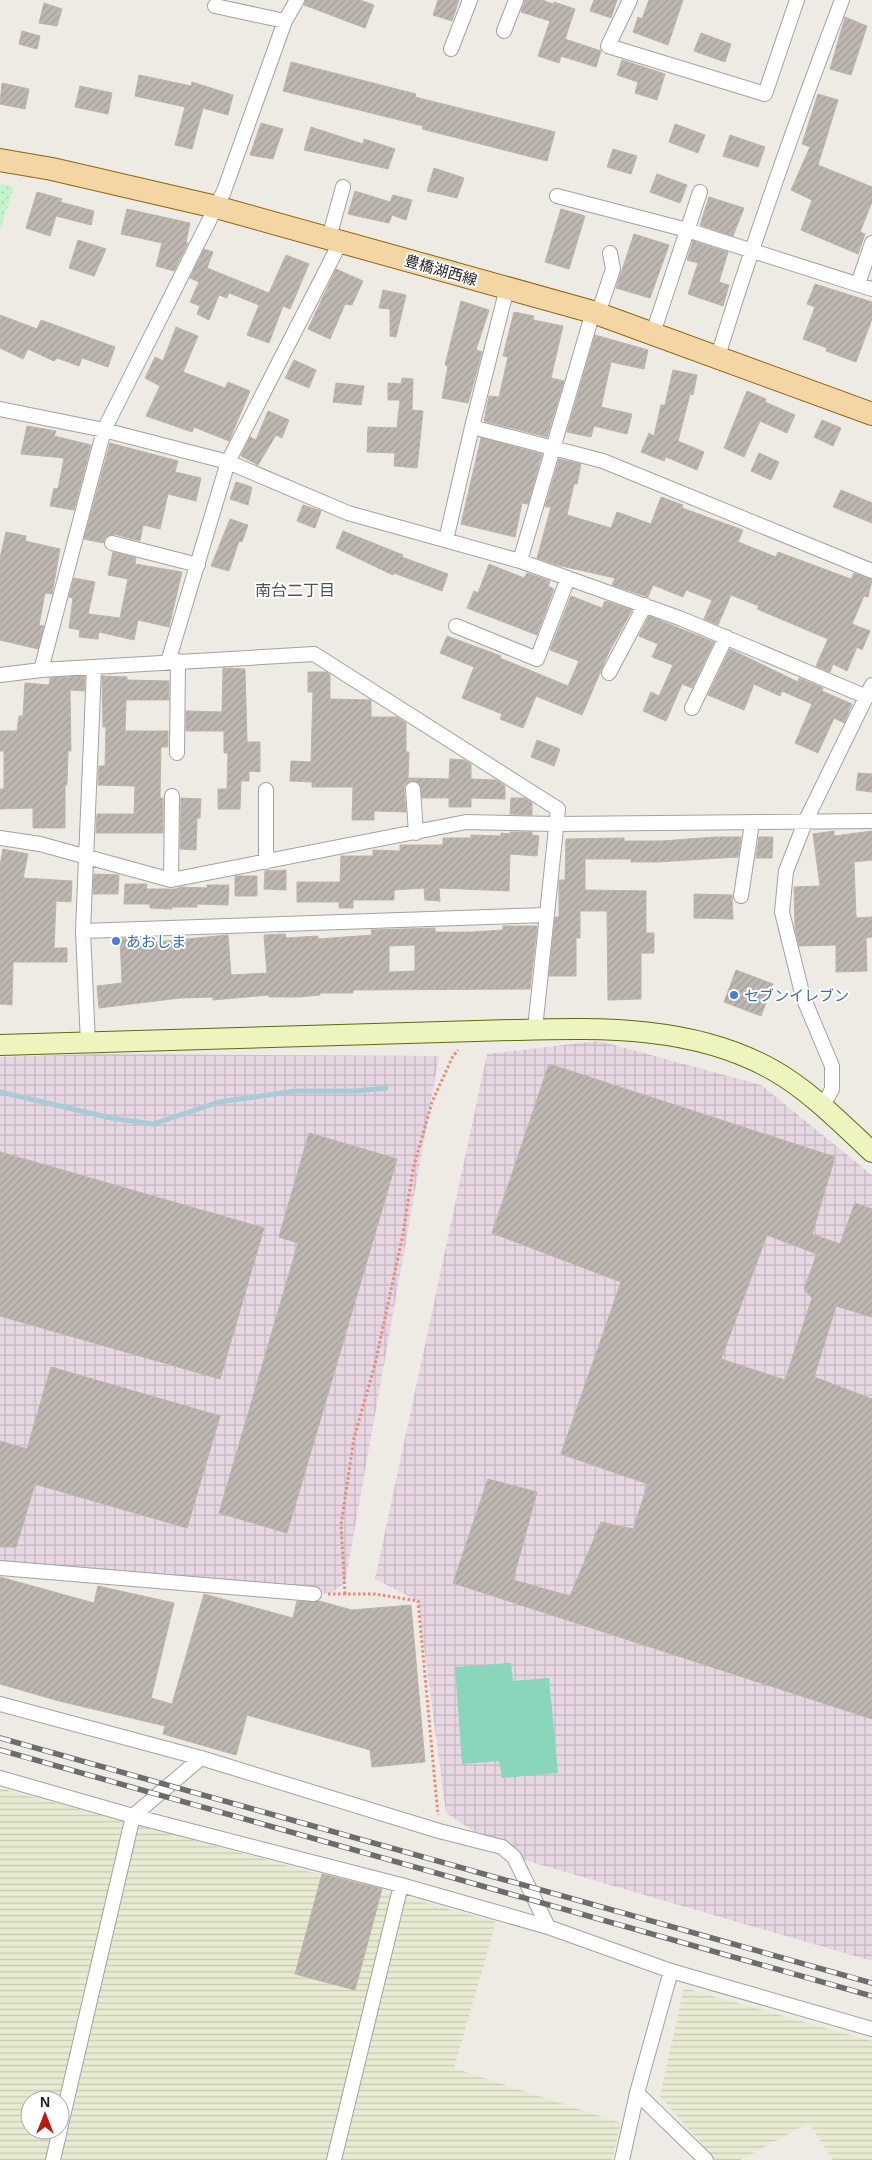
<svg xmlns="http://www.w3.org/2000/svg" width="872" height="2160" viewBox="0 0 872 2160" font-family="Arial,'Noto Sans JP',sans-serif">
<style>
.industrial{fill:url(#industrial-grid)}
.farmland{fill:url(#farmland-rules);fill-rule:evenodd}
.park{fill:url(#park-dots)}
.pitch{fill:#89d6bc}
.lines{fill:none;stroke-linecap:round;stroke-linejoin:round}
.stream{stroke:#a8cbd8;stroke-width:5}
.building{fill:url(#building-hatch);stroke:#beb3a8;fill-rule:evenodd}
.street-casing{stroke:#a2a2a2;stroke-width:16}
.secondary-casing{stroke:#5c6b0e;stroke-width:22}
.primary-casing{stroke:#8b670d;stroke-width:24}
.path{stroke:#ee8876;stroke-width:3;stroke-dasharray:2.5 2.5;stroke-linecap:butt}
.street{stroke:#fff;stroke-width:14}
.secondary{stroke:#eef4bd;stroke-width:20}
.primary{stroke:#f4d5a4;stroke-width:22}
.rail-casing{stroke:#6c6c6c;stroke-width:5.5}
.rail{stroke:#fff;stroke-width:4;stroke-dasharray:11;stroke-linecap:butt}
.shop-dot{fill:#3f7fe0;stroke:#fff;stroke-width:2}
.labels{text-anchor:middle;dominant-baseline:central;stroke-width:4;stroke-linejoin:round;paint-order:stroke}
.street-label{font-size:15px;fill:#1e1e1e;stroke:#fff}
.shop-label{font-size:15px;fill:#366cbe;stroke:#fff;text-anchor:start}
.neighbourhood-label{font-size:16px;fill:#515151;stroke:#fff}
</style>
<defs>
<pattern id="industrial-grid" width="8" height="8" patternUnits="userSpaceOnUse" patternTransform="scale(1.25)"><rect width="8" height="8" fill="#e6d7e3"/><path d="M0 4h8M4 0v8" fill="none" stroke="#c5b8c2"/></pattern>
<pattern id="farmland-rules" width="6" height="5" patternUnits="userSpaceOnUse" patternTransform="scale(1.25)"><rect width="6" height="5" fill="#e8ebd1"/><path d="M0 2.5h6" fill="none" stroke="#c7c9b3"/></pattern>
<pattern id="park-dots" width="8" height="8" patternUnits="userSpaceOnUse" patternTransform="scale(1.25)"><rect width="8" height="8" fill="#c5f4cb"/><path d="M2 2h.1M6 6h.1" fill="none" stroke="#a9d1ae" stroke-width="1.8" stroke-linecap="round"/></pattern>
<pattern id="building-hatch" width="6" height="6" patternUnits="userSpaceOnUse" patternTransform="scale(1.25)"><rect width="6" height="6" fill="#beb7b1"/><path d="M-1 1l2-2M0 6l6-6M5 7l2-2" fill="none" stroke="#a39d98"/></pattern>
</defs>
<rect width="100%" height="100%" fill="#eeebe4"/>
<path class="industrial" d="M599,1041L761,1085L872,1175V1961L514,1857L446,1813L418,1601L375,1579L487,1054Z
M99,1054L439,1056L345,1583L330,1594L0,1565V1057Z"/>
<path class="farmland" d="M0,1788L496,1922L454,2068L621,2123L612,2160H0ZM30,2100H60V2130H30Z
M684,1988L872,2041V2160H833L809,2123L740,2160H715L660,2096Z"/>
<path class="park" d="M0,184L14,187L0,230Z"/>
<path class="pitch" d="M511,1663L513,1681L549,1678L558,1773L502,1778L499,1761L462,1764L455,1667Z"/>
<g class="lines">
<path class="stream" d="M0,1092L111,1118L153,1124L219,1102L295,1091H356L386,1088"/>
</g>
<path class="building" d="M306,0H360L374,5L365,28L304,5Z
M438,0H459L452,21L433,15Z
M525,0H542L553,4L554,2L575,9L565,39L601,51L596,67L561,56L559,63L538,56L550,21L521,12Z
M594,0H617L611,18L590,11Z
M649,0H683L668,45L633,32L638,17L642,19Z
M44,3L62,9L57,26L39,23Z
M845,17L867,26L851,75L830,69Z
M22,31L40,36L37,49L19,44Z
M701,33L731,44L725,62L694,51Z
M622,60L665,74L657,100L635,93L638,82L617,75Z
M291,62L416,94L415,97L555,132L547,161L422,129L423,126L283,91Z
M139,75L191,86L192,82L233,95L228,115L203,108L192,149L175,145L185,107L135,96Z
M2,83L29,89L25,109L0,104Z
M80,86L112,93L108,114L75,107Z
M818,94L838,100L818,165L872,187V202L860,232L865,234L858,254L801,230L812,200L791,190L810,147L802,144Z
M261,123L283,129L273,159L250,155Z
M675,124L705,135L698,153L669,142Z
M311,127L363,144L364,139L395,149L388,169L304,150Z
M730,135L765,147L758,167L723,156Z
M613,149L637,156L631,174L607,167Z
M434,168L464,178L457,198L427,191Z
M657,174L687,185L680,203L650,192Z
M355,191L390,202L393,195L412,200L406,220L392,215L389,223L348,214Z
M37,192L62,199L60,202L94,211L91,225L56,216L50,236L26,228Z
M709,197L744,208L733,236L700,225Z
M127,209L190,223L186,242L188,243L174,271L156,266L162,243L121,234Z
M561,209L585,216L569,269L545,262Z
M634,234L669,245L650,298L616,288Z
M78,240L106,249L94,276L69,268Z
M693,241L728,252L719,282L729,285L723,306L688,294L698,263L687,260Z
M204,249L213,252L207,268L269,293L286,255L309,264L290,309L283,306L269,343L247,335L259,305L229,293L227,298L219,295L209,320L197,314L200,306L190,302L199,282L190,278Z
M336,269L363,281L352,305L345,304L330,339L308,329Z
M815,284L872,302V319L856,362L826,351L827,348L803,339L815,307L807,304Z
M383,290L406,295L396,337L390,336V309L379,308Z
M461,301L489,310L476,350L482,352L468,403L442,398L448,366L445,365Z
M514,312L534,316L533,320L563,326L551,378L564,381L547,437L484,421L489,396L499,397L508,357L503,356Z
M0,315L37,329L41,320L115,347L108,367L82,358L79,366L57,358L54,361L28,349L23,359L0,348Z
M176,327L198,336L183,372L225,388L228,382L250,391L229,441L194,427L192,432L146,416L160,386L145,378L155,357L163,361Z
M595,335L648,350L644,369L611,362L601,407L632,414L627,434L594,426L591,437L567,432Z
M294,360L316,370L309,388L285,378Z
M673,370L697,375L693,395L690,394L678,441L704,452L697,470L666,457L664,461L641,452L649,433L654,436L661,405H665Z
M402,378L413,379L412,410L423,411L417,468L394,466L395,453L367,452L368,427L397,428L400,400H388V383L401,384Z
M336,383L364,386L361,405L333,402Z
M747,391L766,399L765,402L795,415L787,433L760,421L744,457L724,448Z
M268,411L289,420L282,438L276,435L258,465L241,456L250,437L256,440Z
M822,420L841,428L833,446L814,437Z
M27,426L56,431L54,436L91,445L74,510L50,506L54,488L58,489L64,458L21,454Z
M481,438L542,454L528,504L522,503L515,537L461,524Z
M110,443L178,461L175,472L201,478L196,501L168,494L160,529L143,525L140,541L114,534L106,537L103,543L84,539Z
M759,453L779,462L771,480L751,471Z
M559,459L581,464L577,484H574L567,515L611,528L617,512L651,524L661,497L683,505L682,508L743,530L738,542L776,557L778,552L851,579L854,573L872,580L868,597L864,596L852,624L870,631L862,650L857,647L847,671L833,664L830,672L816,666L828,639L757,609L759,606L731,595L718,625L704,619L712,600L686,590L683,597L653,585L648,597L612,585L615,578L557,565L537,558L551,507H545Z
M236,482L252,487L248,505L230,499Z
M841,490L872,503V523L833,507Z
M303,505L321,511L315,528L297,521Z
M230,519L248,525L242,542L239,541L229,571L211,566Z
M343,531L403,555L402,557L448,574L442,591L394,573L393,575L336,548Z
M6,532L26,536L25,541L60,549L52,594L45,593L39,625L44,626L38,649L0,640V558Z
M113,552L136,558L135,564L182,572L169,627L138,620L134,640L99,632L98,639L79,637L80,630L69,628L73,598L69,597L74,578L95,582L88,614L120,618L128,579L108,575Z
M489,564L524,578L527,573L550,581L548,586L554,589L537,635L467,608L474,591L478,593Z
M571,596L602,608L605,601L632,610L609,652L582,715L536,696L523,728L500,719L502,714L462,698L474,667L440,653L447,636L501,656L500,658L568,686L579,661L550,650Z
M649,616L714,642L692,688L682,684L666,721L643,711L651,692L659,696L673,665L652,657L658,644L639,636Z
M730,649L798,682L799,678L823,688L822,691L852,704L844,723L834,718L818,753L795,743L812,704L782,691L780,696L754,684L744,710L708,695Z
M223,668L245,669L247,742H260V772L249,771V781H241L240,809H218V789H227L228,753H224V731H186V711L222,712Z
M308,672H327L330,675V699L371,700V717H397L406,723V752H409L408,778L449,779L450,759L464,760L471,764V779L496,780L505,786V799L471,798V807H449V798H422L420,785L412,780L405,785L404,789L406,812L374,811V820H352L353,787H312V782L290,781L291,761L311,762L313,692H308Z
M85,676L84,691L70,690L71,751H68L67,785H65V828H33V808L0,809V789H4V751H0V731H17L19,716H23L25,683L49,685L50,678Z
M102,676L127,677V680L169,681V700H126L125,731H168V747H161L160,798H163V833H96L97,814H134L135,786L98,785L99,766H105L106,727H103Z
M537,740L560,749L554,766L531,757Z
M858,773L872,774V792L856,790Z
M181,798L201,799L200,818H197L196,850L180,849Z
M511,798H525L532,803V815L510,814Z
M834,831V836L872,831V860L854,862L856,918L872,917V937L866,938L867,971L836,972V945L799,946L795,929L794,887L820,886L813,834Z
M510,832H532V835L539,836L537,856L510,854L509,891L439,888L440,901L425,900L424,888L394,890V900H353V908H339V902H297V882H340L341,856H373V850L400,851V845H443V838H471V835L501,836V833L510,834Z
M715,837H741L738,857L657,862H631V859H585V890L646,891V933H654V953H641V999L608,1000L607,911H580V938H576V976H549L555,917H559V880H565L566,839L624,838V841H662Z
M759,837H773L772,858H756Z
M3,849L28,854L23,878L72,881L71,902L56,901L54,948H67V962H13L12,1005L0,1004V865Z
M286,870V890L264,889L265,871Z
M94,874L119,875L118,894H93Z
M235,876H257V896H235Z
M125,884H147L146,889H176L180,887L207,888V885H229L228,905L197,904V907H172V909L150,908V904H124Z
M694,894L732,895L733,919L694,918Z
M503,926H537L530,989L353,990V993H320V995L299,997H269V995L213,1000V997L180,998L99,1008L97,986L122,983L120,939L136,938V944L228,935L231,975L267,973L264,935L285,934L286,938L318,936V939L372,935L371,930L435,928V932H472L503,930ZM415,945V971L389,972V946Z
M736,970L773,984L761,1016L724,1002Z
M549,1064L835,1157L812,1234L840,1244L855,1203L872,1209V1317L836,1306L814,1377L872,1399V1719L453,1583L488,1479L537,1492L513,1580L570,1596L601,1522L633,1529L648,1484L561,1454L621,1282L492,1233ZM767,1235L817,1254L804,1289L812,1298L785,1380L721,1359Z
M309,1133L397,1159L287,1533L219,1513L298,1243L279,1237Z
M0,1152L264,1228L220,1379L0,1316Z
M51,1367L220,1416L187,1528L35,1484L16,1547H0V1441L27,1449Z
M0,1577L94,1603L98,1586L174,1603L151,1698L172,1704L204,1594L293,1618L297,1601H319L352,1610L411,1605L425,1762L372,1767L370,1750L247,1715L236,1755L163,1734L165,1726L59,1701L0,1684Z
M322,1874L382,1889L355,1990L295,1974Z"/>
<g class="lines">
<defs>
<path id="street" d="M630,0L608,46L765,94L797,0
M215,6L285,21
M504,31L516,0
M451,49L470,0
M557,196L687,230L872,289
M329,238L343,187
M858,284L872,243
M598,314L613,269L610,253
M653,333L700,192
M718,356C755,236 797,118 842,0
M0,409L104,430L228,462L348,513L520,561L682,619L867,697
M472,427L603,461L872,571
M446,540L472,427L507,288
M112,543L198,565
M520,561L593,312
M456,626L537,659L568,578
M168,662L228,462L341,241
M41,670L104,430L224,191L285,21L297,0
M609,673L645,605
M0,675L41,670L314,654L558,809L535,1029
M692,708L726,637
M177,753L178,661
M413,789L416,833
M0,838L40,844L171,880L466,822L555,824L872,821
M266,862V790
M171,880L172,796
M741,896L752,823
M83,931L546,915
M88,1044L83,931L94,668
M823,1106L832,1089V1066L803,997L782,912L786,871L806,820L872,685
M0,1568L314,1594
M0,1704L201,1758L439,1831L502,1847L514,1857L548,1927
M0,1778L133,1816L401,1885L548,1927L671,1971L872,2029
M637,2093L706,2160
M60,2129L133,1816L201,1758
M53,2160L60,2130
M334,2160L401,1885
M622,2160L637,2093L671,1971"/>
<path id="secondary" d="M0,1045L513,1030C601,1028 693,1025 773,1070C810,1091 841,1123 872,1152"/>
<path id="primary" d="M0,160L52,169L216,207L593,312L872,414"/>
</defs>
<use href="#street" class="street-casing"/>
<use href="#secondary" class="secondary-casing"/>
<use href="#primary" class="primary-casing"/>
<path class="path" d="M328,1594H375L418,1601L438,1815
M345,1594L341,1525L354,1438L375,1364L403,1234L413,1169L432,1102L453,1056L458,1050"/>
<use href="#street" class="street"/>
<use href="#secondary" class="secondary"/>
<use href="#primary" class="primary"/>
<defs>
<path id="rail" d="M0,1738L872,1983
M0,1750L872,1996"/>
</defs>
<use href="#rail" class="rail-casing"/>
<use href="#rail" class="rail"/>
</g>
<g class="shop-dot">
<circle cx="116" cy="941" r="5"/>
<circle cx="734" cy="995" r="5"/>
</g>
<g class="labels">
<g class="street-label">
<text transform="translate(441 270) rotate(16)">豊橋湖西線</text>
</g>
<g class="shop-label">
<text x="126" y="941">あおしま</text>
<text x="744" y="995">セブンイレブン</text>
</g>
<g class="neighbourhood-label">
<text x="295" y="590">南台二丁目</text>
</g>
</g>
<g transform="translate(45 2115)"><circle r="24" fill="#ffffff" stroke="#a5a5a5"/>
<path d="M0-4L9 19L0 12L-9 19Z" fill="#ba1a11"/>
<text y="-8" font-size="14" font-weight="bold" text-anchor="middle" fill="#1e1e1e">N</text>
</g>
</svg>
